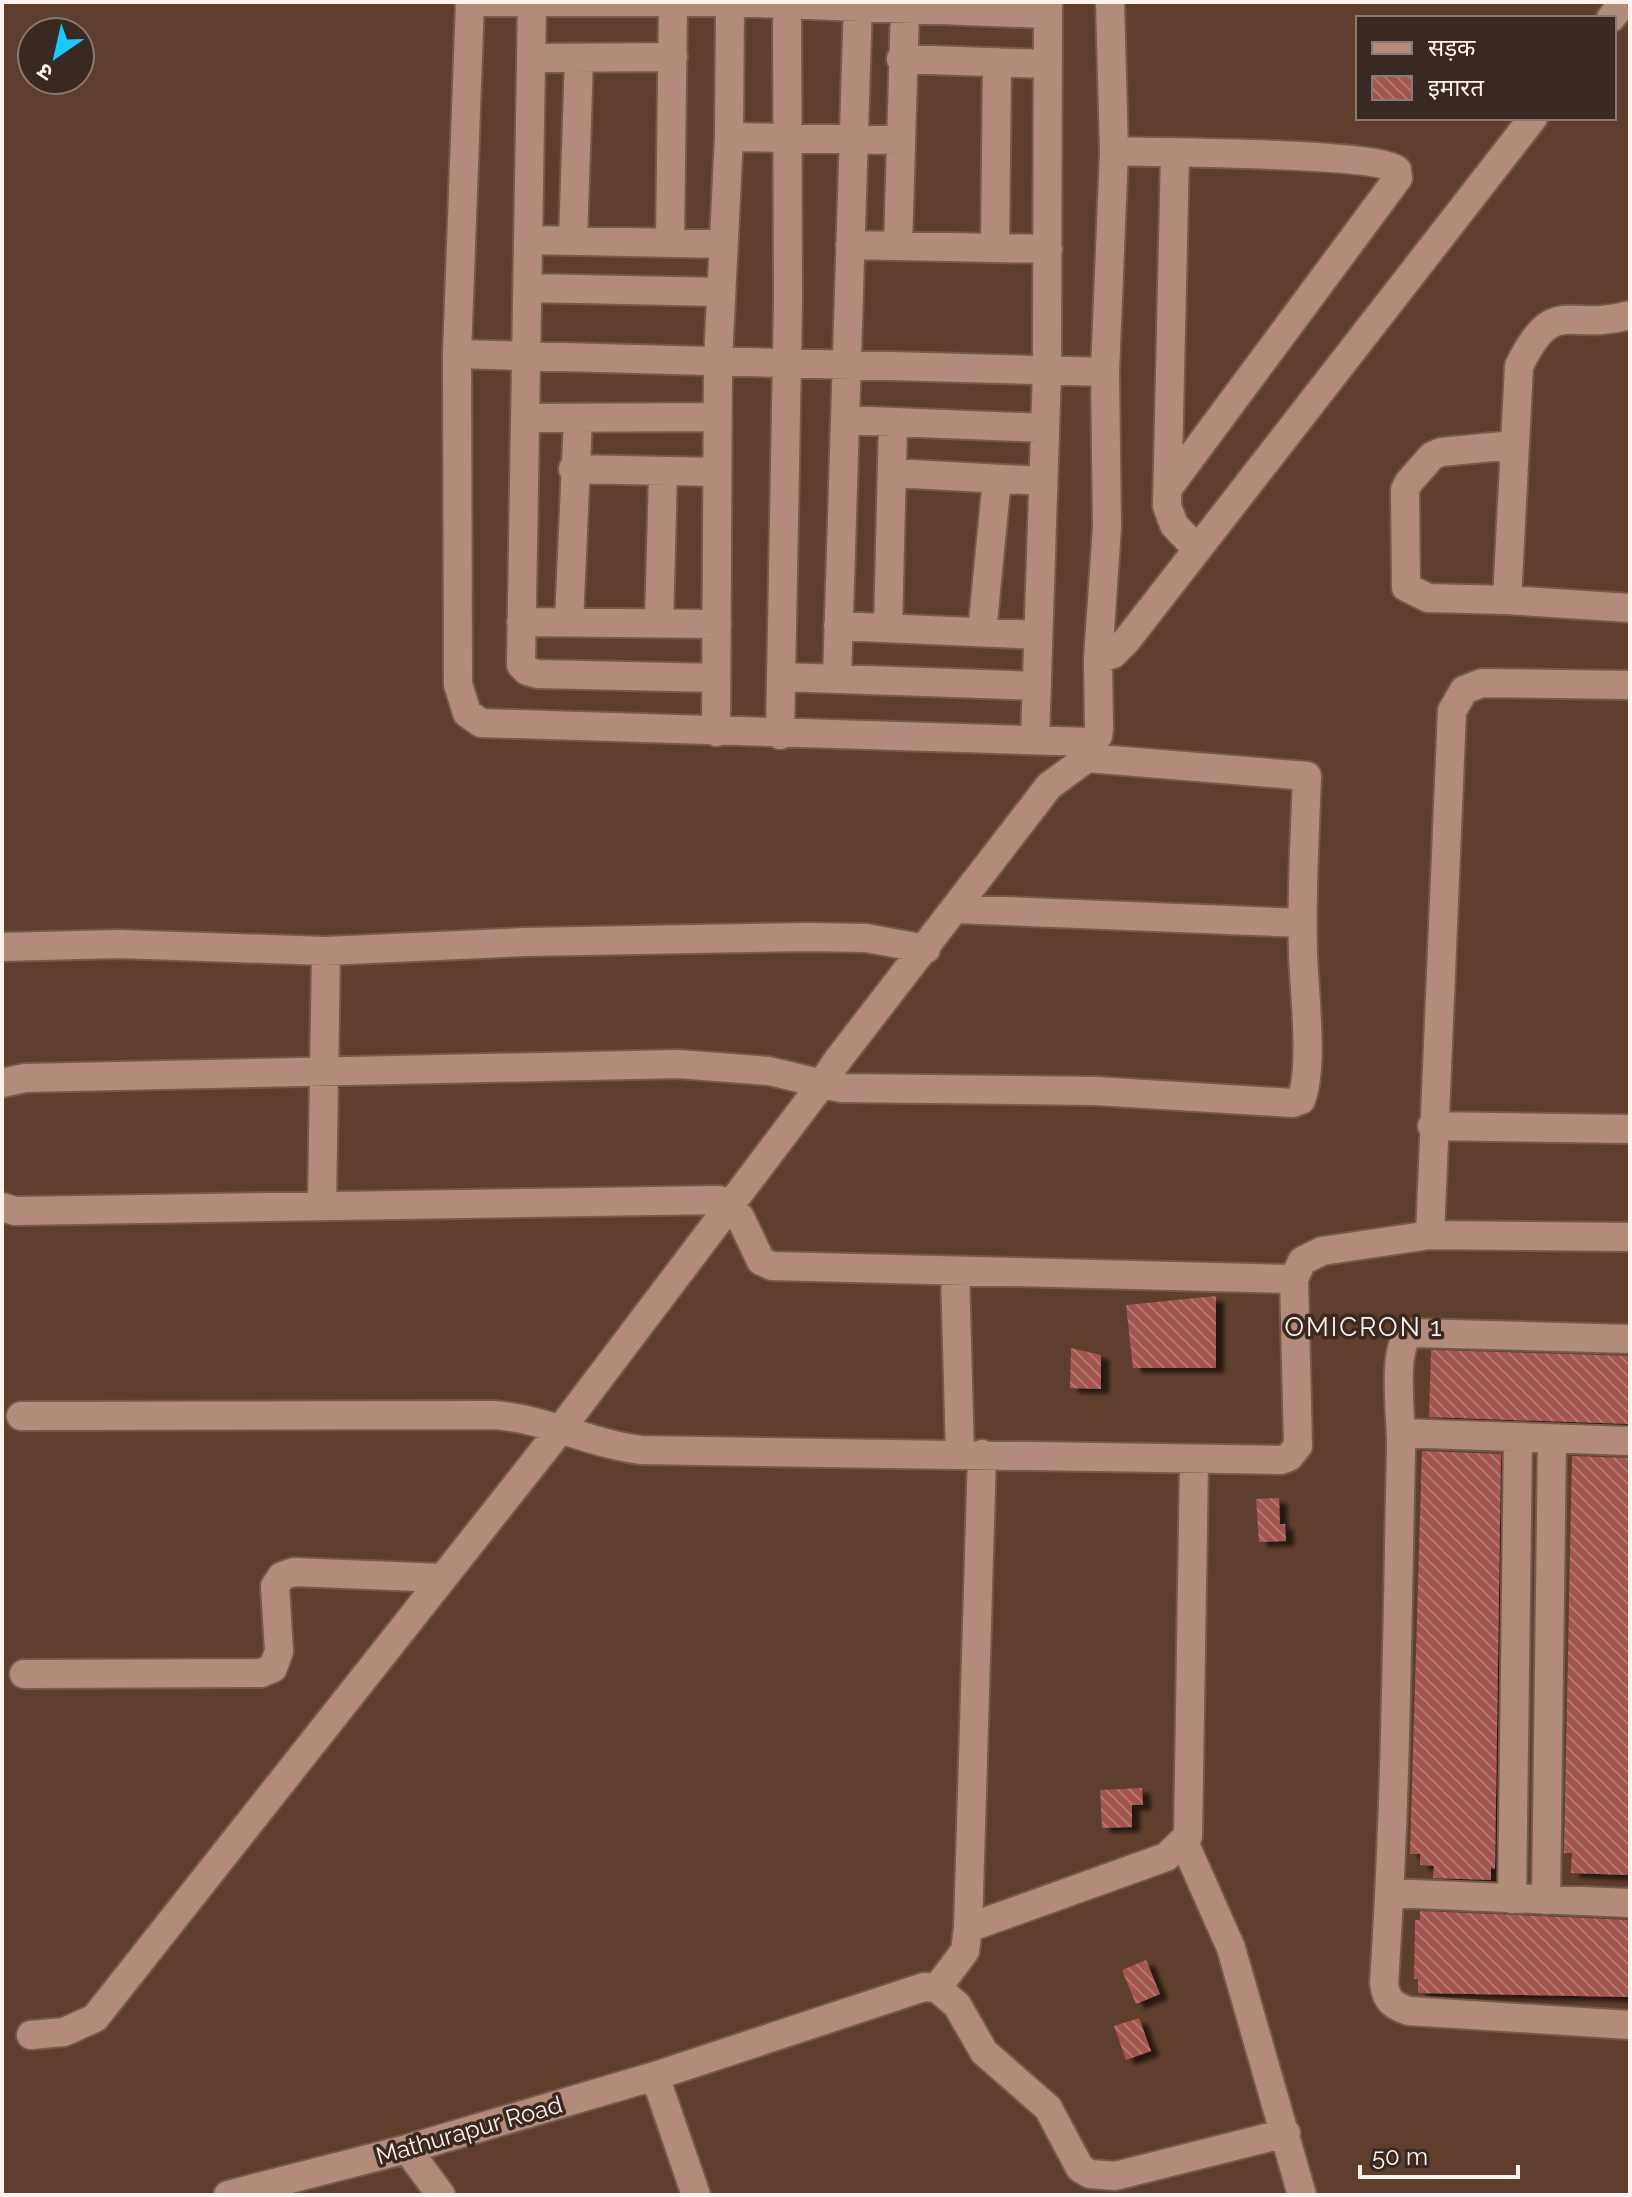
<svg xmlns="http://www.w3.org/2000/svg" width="1632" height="2197" viewBox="0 0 1632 2197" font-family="Raleway,'Noto Sans Devanagari',sans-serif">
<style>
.building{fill:url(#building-back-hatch);filter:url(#shadow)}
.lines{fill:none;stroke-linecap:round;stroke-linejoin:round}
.minor-casing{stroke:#745a4d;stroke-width:32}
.minor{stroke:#b28b7a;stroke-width:28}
.labels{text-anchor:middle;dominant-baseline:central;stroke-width:7;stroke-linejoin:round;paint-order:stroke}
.street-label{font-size:24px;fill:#fff2ec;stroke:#392922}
.neighbourhood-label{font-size:26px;letter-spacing:2px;fill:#fff2ec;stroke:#392922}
</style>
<defs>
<pattern id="building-back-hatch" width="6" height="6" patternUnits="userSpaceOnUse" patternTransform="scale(2)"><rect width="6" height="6" fill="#a35550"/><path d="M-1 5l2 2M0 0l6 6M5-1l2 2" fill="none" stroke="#b57672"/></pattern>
<filter id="shadow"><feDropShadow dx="8" dy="5" stdDeviation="2" flood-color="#0009"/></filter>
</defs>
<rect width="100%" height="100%" fill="#5f3e2e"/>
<path class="building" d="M1216,1296V1368H1133L1126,1305Z
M1071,1348L1101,1355V1389L1070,1388Z
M1431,1350L1630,1356V1424L1429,1417Z
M1422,1451L1501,1454L1495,1869L1491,1868V1880L1433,1878L1434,1866L1420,1865V1854H1410Z
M1572,1456L1630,1458L1628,1875L1571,1873L1572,1853H1564Z
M1279,1498L1280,1524H1285L1286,1541L1259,1542L1256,1499Z
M1142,1788L1143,1805H1132V1827L1102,1828L1100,1790Z
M1420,1911L1630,1920V1997L1418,1993V1979H1414L1415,1920H1420Z
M1146,1960L1160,1994L1136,2004L1122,1970Z
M1139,2018L1151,2051L1126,2060L1114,2026Z"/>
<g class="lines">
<defs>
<path id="minor" d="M470,2L457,354L458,684L467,713L481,723L1089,742L1098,736L1099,729L1098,659L1107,527L1105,372L1114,151L1110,2
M470,2H730L1048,14
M532,3L521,665L527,671L538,674L716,678
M1611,18L1624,2
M531,58L673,57
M901,59L1048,64
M729,137L900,140
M1114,151C1158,153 1375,152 1397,170L1398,178L1169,487
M1175,153L1167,506L1174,525L1197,549
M530,240L723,244
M573,241L579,58
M670,243L673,2
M850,245L1048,249
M898,246L905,7
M995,248L997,62
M529,288L721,292
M1630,315C1568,333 1555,293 1519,366L1507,600L1630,608
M457,354L1105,372
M526,418L717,417
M845,420L1045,428
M573,469L717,472
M892,473L1043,481
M1507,600L1428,598L1406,587L1405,490L1409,482L1432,456L1441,452L1513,445
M521,622L717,624
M569,622L578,418
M659,623L663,472
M838,626L1038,635
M888,628L893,422
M982,632L997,479
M1098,659L1113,654L1127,640L1533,118
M781,677L1037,686
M837,679L858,2
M716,732L718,360L729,137L730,2
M780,735L788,302L787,4
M1035,740L1047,370L1048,2
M956,909L1302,923
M2,947L118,944L326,951L525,942L808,937L866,938L926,949
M2,1083L25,1078L678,1064L769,1071L840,1088L1096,1091L1293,1103L1301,1100C1314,1067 1304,991 1303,953C1301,894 1305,835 1307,776L1087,758L1049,786L837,1061L821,1085L560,1430L95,2018L64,2032L31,2035
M1432,1126L1630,1129
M322,1205L326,951
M2,1207L15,1211L719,1200L740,1217L761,1261L772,1266L1294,1279
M1430,1235L1452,711L1464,690L1482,683L1630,685
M955,1272L960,1454
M1630,1339L1415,1333L1407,1336C1392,1358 1402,1421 1401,1449C1397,1627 1396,1805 1384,1983C1386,2000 1392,2005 1408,2011L1630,2025
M21,1416L493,1415C544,1418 590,1444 641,1450L1281,1460L1289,1457L1298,1446L1294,1279L1302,1261L1322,1251L1430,1235L1630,1237
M1401,1433L1630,1441
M24,1674L261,1673L273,1668L279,1651L275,1586L282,1576L294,1572L443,1578
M1184,1842L1231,1948L1302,2195
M1390,1893L1630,1903
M1512,1899L1518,1438
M1546,1900L1552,1439
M968,1928L1166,1857L1188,1836L1194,1461
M937,1988L965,1951L968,1928L982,1454
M655,2076L696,2195
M407,2149L441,2195
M228,2195L407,2149L655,2076L924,1987L937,1988L957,2005L984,2052L1048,2108L1080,2168L1090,2174L1115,2176L1286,2133"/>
</defs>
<use href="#minor" class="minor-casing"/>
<use href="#minor" class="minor"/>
</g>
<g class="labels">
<g class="street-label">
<text transform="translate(469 2130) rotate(-16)">Mathurapur Road</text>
</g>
<g class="neighbourhood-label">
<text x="1364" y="1327">OMICRON 1</text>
</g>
</g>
<rect width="1632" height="2197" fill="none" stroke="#fff2ec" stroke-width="8"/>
<rect x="1356" y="16" width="260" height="104" fill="#392922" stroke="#887973" stroke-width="2"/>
<rect x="1372" y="42" width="40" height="12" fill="#b28b7a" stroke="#887973" stroke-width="2"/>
<text x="1428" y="56" font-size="24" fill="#fff2ec">सड़क</text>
<rect x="1372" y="76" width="40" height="24" fill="url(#building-back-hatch)" stroke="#887973" stroke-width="2"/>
<text x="1428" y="96" font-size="24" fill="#fff2ec">इमारत</text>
<g transform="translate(56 56) rotate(214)"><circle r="38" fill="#392922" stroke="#887973" stroke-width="2"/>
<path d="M0-6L14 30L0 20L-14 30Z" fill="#1bcafc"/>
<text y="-12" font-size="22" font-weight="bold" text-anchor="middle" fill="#fff2ec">उ</text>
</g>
<path d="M1360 2165v12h158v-12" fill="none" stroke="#fff2ec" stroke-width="4"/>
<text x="1372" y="2165" font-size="24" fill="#fff2ec" stroke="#392922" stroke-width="6" paint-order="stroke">50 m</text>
</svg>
